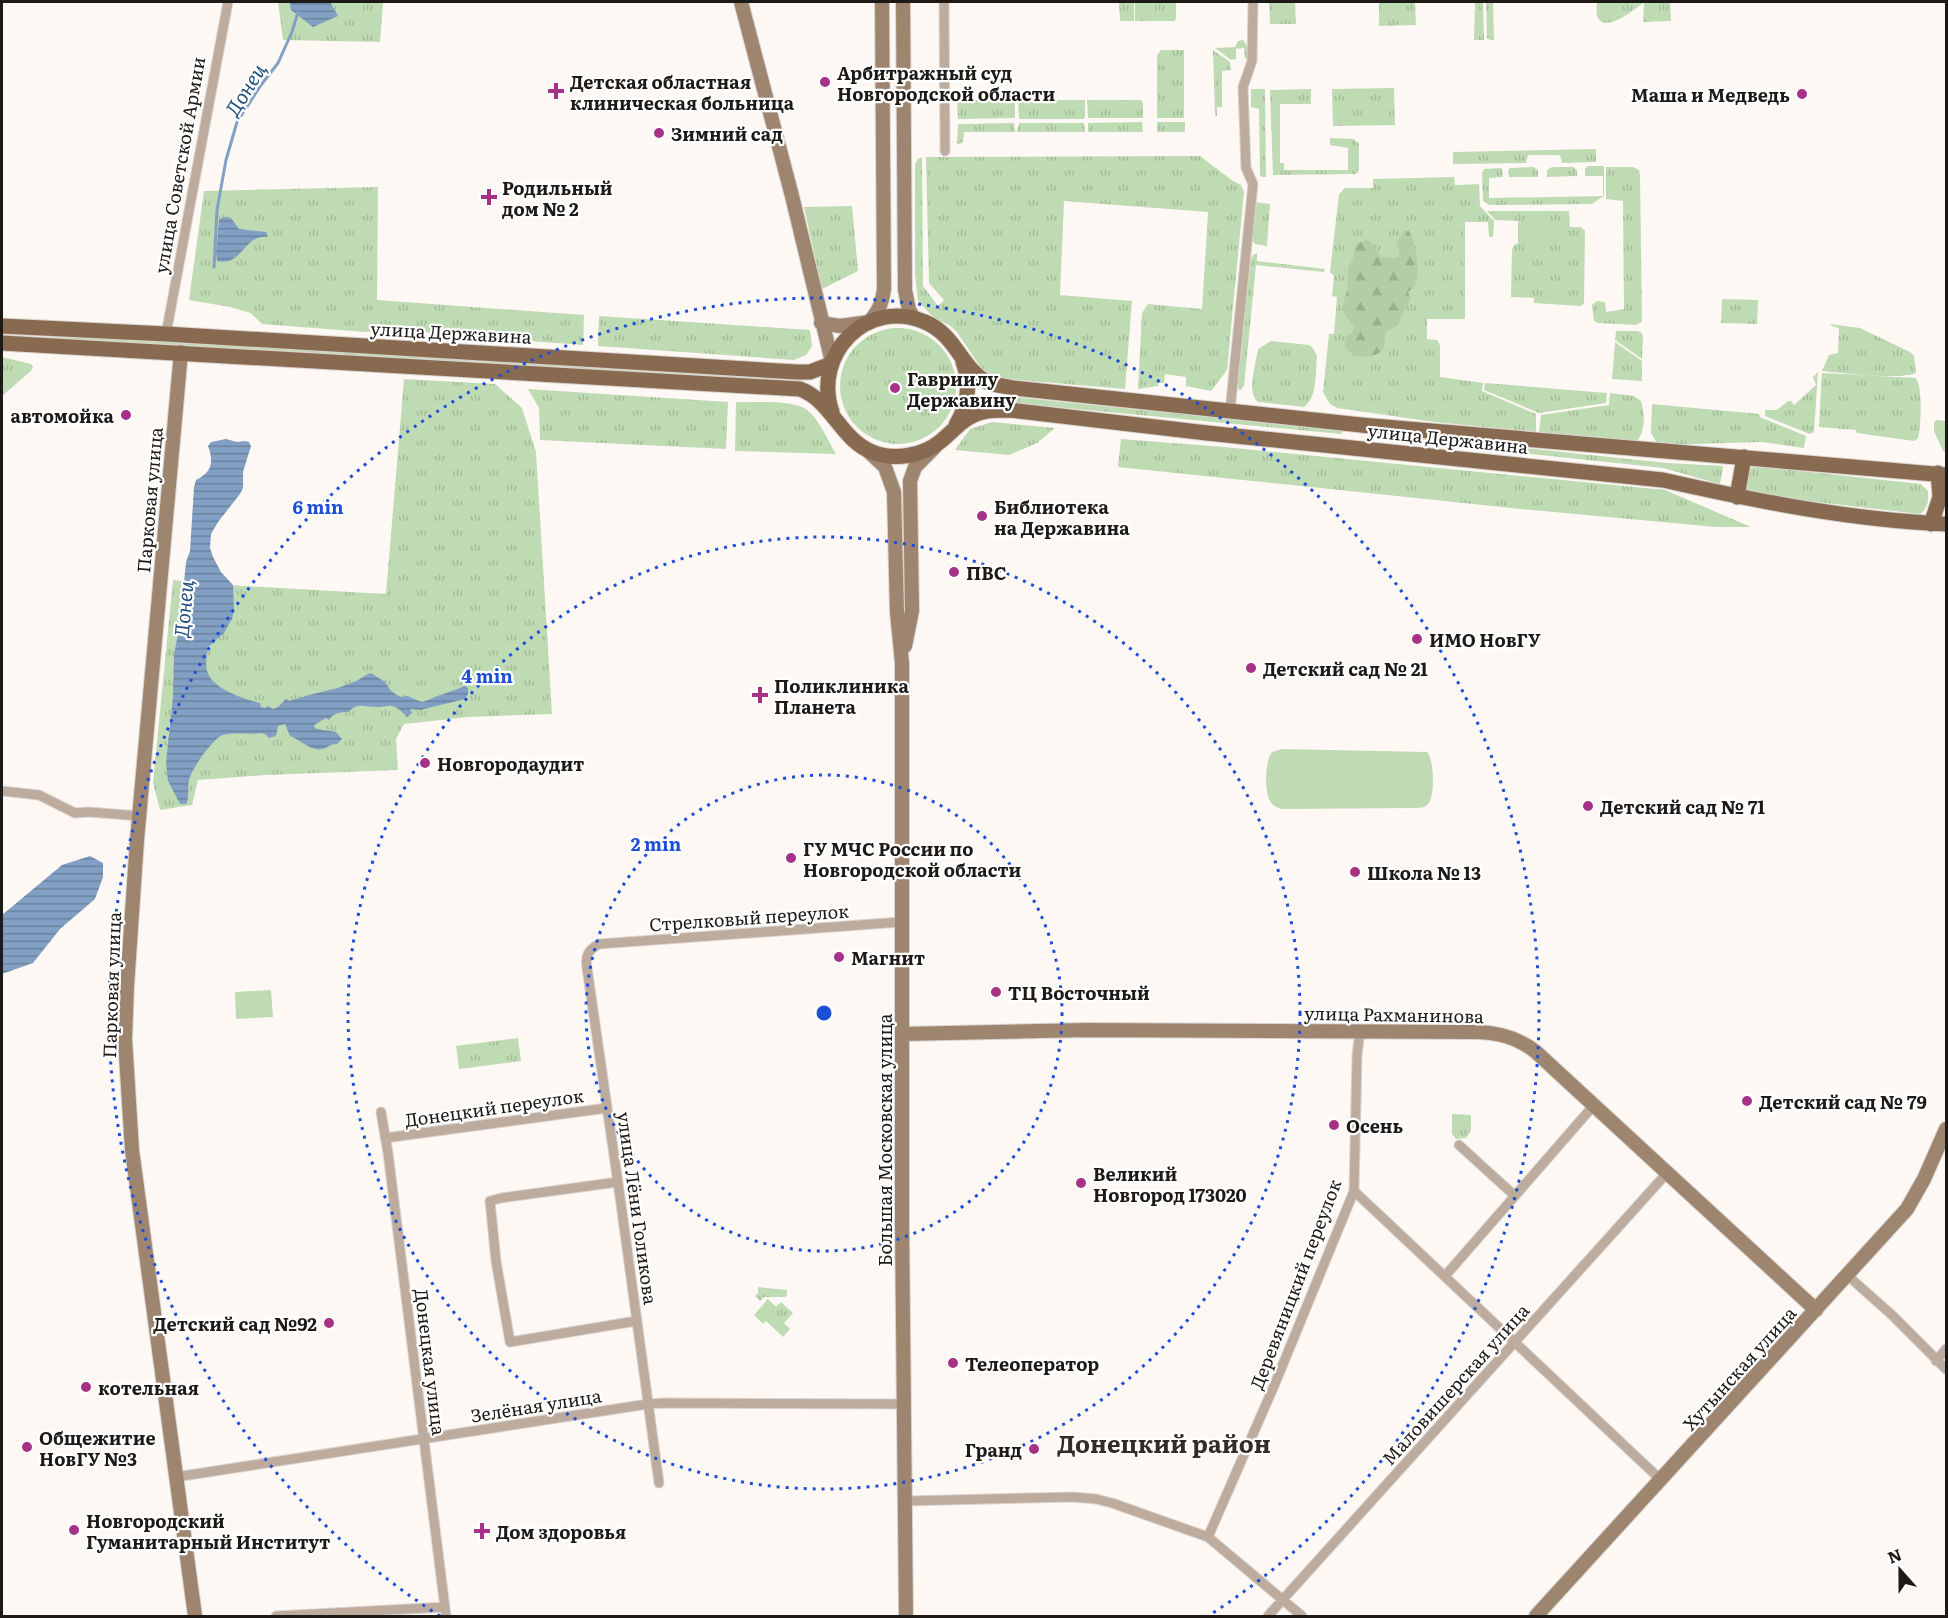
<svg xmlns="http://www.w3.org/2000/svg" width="1948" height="1618" viewBox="0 0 1948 1618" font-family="Literata,serif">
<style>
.grass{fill:url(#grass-tufts)}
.forest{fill:url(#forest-firs)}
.pitch{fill:#bfdbb3}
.water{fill:url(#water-rules)}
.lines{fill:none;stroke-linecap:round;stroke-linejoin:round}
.stream{stroke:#82a0c4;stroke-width:3}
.street-casing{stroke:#dad4d0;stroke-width:11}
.secondary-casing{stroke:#dad4d0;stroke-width:16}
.primary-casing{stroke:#dad4d0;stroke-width:17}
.street{stroke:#bdab9d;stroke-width:9}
.secondary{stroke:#9e8570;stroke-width:14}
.primary{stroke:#886a50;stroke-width:15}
.ring{fill:none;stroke:#1d4ed8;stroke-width:3;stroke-dasharray:3 6}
.poi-dot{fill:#a83188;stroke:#fff;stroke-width:2}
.labels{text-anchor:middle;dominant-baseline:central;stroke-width:4.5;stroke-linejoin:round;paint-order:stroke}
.poi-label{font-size:18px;font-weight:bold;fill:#1c1916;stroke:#fff;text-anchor:start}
.street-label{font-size:18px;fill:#1c1916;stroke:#fff}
.water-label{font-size:20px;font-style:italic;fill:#24507f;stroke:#fff}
.district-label{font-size:24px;font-weight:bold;fill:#322b26;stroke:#fff}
.centre{fill:#1d4ed8;stroke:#fff;stroke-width:3}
.ring-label{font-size:18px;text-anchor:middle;font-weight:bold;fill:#1d4ed8;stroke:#fff;stroke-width:4.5;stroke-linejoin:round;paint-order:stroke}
</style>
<defs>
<pattern id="grass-tufts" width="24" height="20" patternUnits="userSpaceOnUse" patternTransform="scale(1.5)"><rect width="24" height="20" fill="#bfdbb3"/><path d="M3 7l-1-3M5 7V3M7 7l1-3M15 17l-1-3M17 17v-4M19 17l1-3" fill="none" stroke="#a4bb99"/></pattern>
<pattern id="forest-firs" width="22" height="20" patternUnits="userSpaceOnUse" patternTransform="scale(1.5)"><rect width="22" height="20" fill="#b2cea5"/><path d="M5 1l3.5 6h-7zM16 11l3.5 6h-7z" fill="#98b08d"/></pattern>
<pattern id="water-rules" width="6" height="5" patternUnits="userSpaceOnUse" patternTransform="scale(1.5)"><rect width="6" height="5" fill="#82a0c4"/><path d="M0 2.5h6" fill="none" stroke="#6a829e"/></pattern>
</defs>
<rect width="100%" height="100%" fill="#fef8f4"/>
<path class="grass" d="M278,2H383L380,42L283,40Z
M1119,2H1134V21H1120Z
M1135,2H1176V19L1174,21H1135Z
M1269,2H1295L1296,24H1270Z
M1379,2H1415L1416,25L1379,26Z
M1475,2L1483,3L1484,40H1474Z
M1486,2H1493L1494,40H1490L1487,38Z
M1597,2H1643V3C1635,9 1604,35 1597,16C1596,12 1597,6 1597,2Z
M1644,2H1670L1671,21L1643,22Z
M1243,40L1248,48V59H1245L1244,48L1236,49V59L1231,60L1215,48L1235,47L1238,41Z
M1161,50H1184V118H1157V55Z
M1213,50L1230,62L1231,70L1222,71V107H1217V116H1215Z
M1394,88L1395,125L1333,126L1332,89Z
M1251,89H1265L1266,177H1262L1260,175L1259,109L1251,107Z
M1311,89V104H1280V163H1284V170H1348V148L1330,145V138L1354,139L1359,144V169L1356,174L1273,175L1270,90Z
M959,100H1015V118L958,119L957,102Z
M1018,100H1085V117L1084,119H1019Z
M1087,100H1141L1143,103V118H1088Z
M1142,122L1143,132H1088V123Z
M1157,122H1185V132H1157Z
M1014,123L1015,132H964L963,142L959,144L957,143L958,124Z
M1019,123H1084L1085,132H1017Z
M1596,149V162L1562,163L1560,155H1528L1526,163L1453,164V152Z
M1200,156L1233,181L1241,185L1244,192L1227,370L1211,391L1186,386V377L1165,374L1164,383H1158V386L1138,389L1142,313L1148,304L1202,309L1208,212L1064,201L1060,295L1132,301L1125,389L994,378L984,371L975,359L957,332L949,325L934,318L918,301L915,275V164L918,159L922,157L923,286L938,306L944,300L929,283L926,157Z
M1588,166H1604V196L1592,204L1489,205L1483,201L1482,173L1484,169L1500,168L1502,169L1503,177L1489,178V198L1603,196V176H1585V169Z
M1534,167L1538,171V177H1509L1508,171L1510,168Z
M1552,167H1573L1577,170V176L1547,177V170Z
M1606,167H1633L1639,170L1640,175L1642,321L1637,325L1598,323L1594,321L1592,305L1597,301L1605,302L1606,312L1624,309L1623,201L1606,199Z
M1454,177L1455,185L1479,184L1480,206L1494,221L1493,237H1489L1488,222H1465V319H1427V339L1437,340L1440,345V377L1483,383L1482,391L1536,414V432L1434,422L1337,408L1330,404L1323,392L1329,334H1334L1337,297L1332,296L1334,276L1330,272L1339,194L1345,188H1373V179Z
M378,187L377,300L584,315L583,345L446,335L406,329L365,332L262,324L251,313L230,307L189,300L204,191Z
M1254,202L1270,204L1267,246L1255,244L1251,239Z
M852,206L858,271L822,289L804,207Z
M1487,211H1569L1570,227H1581L1585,231L1584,303L1581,306L1534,303V298L1511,297L1512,249L1514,245L1518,243V221L1495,220Z
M1257,253V261L1325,269L1324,272L1256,265L1244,386L1240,391L1237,386L1249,261L1253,255Z
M1722,299L1758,300L1757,324L1721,323Z
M599,316L810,330L812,346L806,355L794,360L598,346Z
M1830,324L1860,328L1910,352L1914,356L1916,373C1902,380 1840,373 1822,371L1829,355L1838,353L1839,328L1832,326Z
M840 386a58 58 0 1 1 116 0a58 58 0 1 1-116 0Z
M1616,331H1638L1642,333L1643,337L1642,359L1615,340Z
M52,333L796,377V383L52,340Z
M1271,341L1309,345L1313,348L1317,356C1315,372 1318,397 1304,407L1258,402C1246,393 1256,363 1258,349Z
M1615,342L1642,361V381L1612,379Z
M2,357L31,364L33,367L31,371L2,396Z
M1818,372L1814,432L1810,434L1765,416V410H1777L1788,401H1791L1794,405L1816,385L1813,377Z
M1822,373L1916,378C1923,389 1921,426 1918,438L1914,441L1857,433L1856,430L1819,427Z
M404,379L495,384L522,408L536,452L552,714L468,717L404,724L396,739L398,770L266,775L198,780L192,805L160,810L153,783L173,580L243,586L386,594Z
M1485,383L1607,393L1606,403L1539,413L1484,390Z
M528,389L728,402L726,449L540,440L539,408Z
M1610,393L1634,396L1641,401C1645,413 1646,434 1635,443L1539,432L1541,415L1609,405Z
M994,395L1342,430L1343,431L1341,434L993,401L992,396Z
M736,402C753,403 793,399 807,410C820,420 828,441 836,454L735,451Z
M1652,404L1759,414L1760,417L1806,436L1804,448L1762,442L1658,445L1651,433Z
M1937,420L1946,421V452L1943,451L1934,431V422Z
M992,422L1055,428L1037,443L1009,455L955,450L970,429Z
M1370,432L1667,463L1723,466L1720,484L1663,468L1369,437V433Z
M1121,439L1224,447L1665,490L1751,527H1716L1521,509L1118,467Z
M1755,466L1921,484L1928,491C1929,500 1928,509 1920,514L1748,494L1743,492L1746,471Z
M518,1038L521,1061L459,1069L456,1046Z
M1452,1114L1471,1115V1130L1466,1138L1456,1139L1452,1134Z
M758,1287L787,1290V1295L785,1297H764L760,1301L755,1296L758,1293Z
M768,1299L776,1307L781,1302L793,1313L784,1323L790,1329L783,1337L766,1321L763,1324L754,1315Z"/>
<path class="forest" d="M1404,231H1409C1415,240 1421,275 1415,285C1414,287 1411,290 1408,292L1411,299C1406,309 1400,313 1399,324L1386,332L1383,350C1371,360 1356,359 1345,347L1346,337L1353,332L1354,327L1344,313L1343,304L1347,290L1348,268L1353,258L1356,244L1367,240L1374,245L1380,257L1397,258L1400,254L1396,242Z"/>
<path class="pitch" d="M1524,224H1543L1544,258L1524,259Z
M1282,749L1427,752C1434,759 1436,798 1427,805C1424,807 1421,808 1417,808L1282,809C1276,807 1273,806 1270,801C1264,792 1265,760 1272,752Z
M271,990L273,1017L236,1019L235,992Z"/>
<path class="water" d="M290,2H330L338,16L313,27L291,10Z
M223,217L231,218L239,229L266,232L268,237C243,234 243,267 217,261L216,253L219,220Z
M226,439L237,442L245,441L249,442L251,446L243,472V488L240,494L218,522L211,534L210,548L213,557L221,572L233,585L234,610L232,619L224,633L208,647C207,655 205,664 207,671C212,689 244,699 260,703L261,707L265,708L268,706L273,709L278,707L286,699L290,701C311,693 333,691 354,682C360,680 364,675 371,673L385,682L391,691L400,697L407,696L422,702L465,686L468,688V694L465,699L420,710L410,709L412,713L407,717C404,714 400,709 395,707C388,704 383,708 376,707C364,707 358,702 348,712C340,712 333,713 329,720L326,718L314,725L315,728C322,731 328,730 336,732L342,739L337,744C331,744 328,747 323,749C312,752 300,740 290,736L285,724L278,726L276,736L269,738L265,734L261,733C248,735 235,732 223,735C213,738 191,770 189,780C187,788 190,797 186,804H180L168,781L166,763L173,696L174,655L180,623L186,562L190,551L194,487L196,480C212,472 214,463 208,446L211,442Z
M90,856L103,863V877L95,899L60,929L33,963L2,974V915L62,865Z"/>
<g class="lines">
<path class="stream" d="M214,267L217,210L226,160L237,122L261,85L278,63L292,32L298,12"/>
<defs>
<path id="street" d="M944,2L945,151
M166,334L228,2
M1230,411L1253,184L1246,168L1243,87L1252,61L1253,2
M2,791L39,795L75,813L89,812L140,816
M381,1112L388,1153L446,1616
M385,1138L607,1108
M1459,1145L1515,1196
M618,1182L501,1198L490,1201L496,1261L510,1342L636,1321
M1354,1191L1661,1480
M1847,1275L1893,1316L1946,1369
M1445,1276L1594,1105
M1936,1361L1946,1349
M176,1477L648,1404L664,1403L904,1404
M659,1483L620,1197L587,968C585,956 588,950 599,944L901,922
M905,1501L1073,1497L1096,1499L1112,1503L1208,1537L1302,1616
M1208,1537L1274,1386L1354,1191L1357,1055L1360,1031
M276,1616L445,1607
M1268,1616L1667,1173"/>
<path id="secondary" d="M741,2L792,196L832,362
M903,2L905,290L909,310L914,318
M821,323L840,326L869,322C879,311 882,303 884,289L882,2
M181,352L137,840L127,986L125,1039L132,1150L195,1616
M869,452L885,467L894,492L897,612L902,663V1223L906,1616
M905,646L912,611L910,481L915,467L935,447
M902,1034L1087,1030L1473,1032C1497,1032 1517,1037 1536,1052L1816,1310
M1536,1616L1907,1209L1924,1179L1946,1129"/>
<path id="primary" d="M2,326L166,334L797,372H810L831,364
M2,343L800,389C832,401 840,439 872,452C894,461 923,456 941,441C951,433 959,423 970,417C982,410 996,410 1010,410L1207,433L1663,480C1756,501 1851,520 1946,524
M832,412C812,354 867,297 925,322C956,335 961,368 987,382C994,385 1005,386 1013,388L1361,425L1946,475
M956,425C968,405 971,383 963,362
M1737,497L1744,457
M1931,524L1940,497L1938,473"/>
</defs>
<use href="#street" class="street-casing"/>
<use href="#secondary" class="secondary-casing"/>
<use href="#primary" class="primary-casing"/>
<use href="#street" class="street"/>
<use href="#secondary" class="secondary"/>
<use href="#primary" class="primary"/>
</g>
<g class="ring">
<circle cx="824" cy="1013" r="238"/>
<circle cx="824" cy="1013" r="476"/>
<path d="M440 1616A715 715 0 1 1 1208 1616"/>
</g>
<g class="poi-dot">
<circle cx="825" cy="82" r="6"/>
<path d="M553 82h6v6h6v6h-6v6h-6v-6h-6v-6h6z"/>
<circle cx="1802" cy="94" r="6"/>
<circle cx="659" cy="133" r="6"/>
<path d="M486 188h6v6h6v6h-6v6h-6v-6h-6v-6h6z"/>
<circle cx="895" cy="388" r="6"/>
<circle cx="126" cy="415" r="6"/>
<circle cx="982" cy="516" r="6"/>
<circle cx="954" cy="572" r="6"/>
<circle cx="1417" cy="639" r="6"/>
<circle cx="1251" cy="668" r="6"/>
<path d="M757 686h6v6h6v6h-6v6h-6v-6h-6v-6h6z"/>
<circle cx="425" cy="763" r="6"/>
<circle cx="1588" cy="806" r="6"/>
<circle cx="791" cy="858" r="6"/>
<circle cx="1355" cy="872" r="6"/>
<circle cx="839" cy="957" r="6"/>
<circle cx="996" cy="992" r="6"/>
<circle cx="1747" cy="1101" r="6"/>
<circle cx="1334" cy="1125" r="6"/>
<circle cx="1081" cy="1183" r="6"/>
<circle cx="329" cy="1323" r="6"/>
<circle cx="953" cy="1363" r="6"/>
<circle cx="86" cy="1387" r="6"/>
<circle cx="27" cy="1447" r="6"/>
<circle cx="1034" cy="1449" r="6"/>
<circle cx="74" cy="1530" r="6"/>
<path d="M479 1522h6v6h6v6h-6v6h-6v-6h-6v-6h6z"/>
</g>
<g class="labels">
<g class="poi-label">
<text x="837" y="72">Арбитражный суд<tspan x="837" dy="21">Новгородской области</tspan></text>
<text x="570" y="81">Детская областная<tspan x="570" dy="21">клиническая больница</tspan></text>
<text x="1790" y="94" text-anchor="end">Маша и Медведь</text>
<text x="671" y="133">Зимний сад</text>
<text x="502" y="187">Родильный<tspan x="502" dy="21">дом № 2</tspan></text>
<text x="907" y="378">Гавриилу<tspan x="907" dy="21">Державину</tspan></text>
<text x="114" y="415" text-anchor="end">автомойка</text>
<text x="994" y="506">Библиотека<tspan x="994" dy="21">на Державина</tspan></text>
<text x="966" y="572">ПВС</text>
<text x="1429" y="639">ИМО НовГУ</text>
<text x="1263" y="668">Детский сад № 21</text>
<text x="774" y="685">Поликлиника<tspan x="774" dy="21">Планета</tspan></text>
<text x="437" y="763">Новгородаудит</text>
<text x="1600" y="806">Детский сад № 71</text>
<text x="803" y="848">ГУ МЧС России по<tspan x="803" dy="21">Новгородской области</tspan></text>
<text x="1367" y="872">Школа № 13</text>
<text x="851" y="957">Магнит</text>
<text x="1008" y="992">ТЦ Восточный</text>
<text x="1759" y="1101">Детский сад № 79</text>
<text x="1346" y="1125">Осень</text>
<text x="1093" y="1173">Великий<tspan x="1093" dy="21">Новгород 173020</tspan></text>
<text x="317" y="1323" text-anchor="end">Детский сад №92</text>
<text x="965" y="1363">Телеоператор</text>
<text x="98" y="1387">котельная</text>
<text x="39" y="1437">Общежитие<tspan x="39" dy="21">НовГУ №3</tspan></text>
<text x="1022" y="1449" text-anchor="end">Гранд</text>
<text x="86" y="1520">Новгородский<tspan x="86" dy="21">Гуманитарный Институт</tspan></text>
<text x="496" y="1531">Дом здоровья</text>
</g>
<g class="street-label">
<text transform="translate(179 165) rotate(-80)">улица Советской Армии</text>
<text transform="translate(451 332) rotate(3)">улица Державина</text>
<text transform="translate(1448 438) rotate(6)">улица Державина</text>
<text transform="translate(149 500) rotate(-85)">Парковая улица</text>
<text transform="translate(749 917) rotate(-4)">Стрелковый переулок</text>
<text transform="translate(111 985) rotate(-88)">Парковая улица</text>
<text transform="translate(1394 1014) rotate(1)">улица Рахманинова</text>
<text transform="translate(494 1107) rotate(-8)">Донецкий переулок</text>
<text transform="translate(884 1140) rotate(-90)">Большая Московская улица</text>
<text transform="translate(638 1208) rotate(82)">улица Лёни Голикова</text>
<text transform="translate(1295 1284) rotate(-69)">Деревяницкий переулок</text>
<text transform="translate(431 1362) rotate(83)">Донецкая улица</text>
<text transform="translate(1739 1368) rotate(-48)">Хутынская улица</text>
<text transform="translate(1455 1384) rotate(-48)">Маловишерская улица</text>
<text transform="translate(536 1405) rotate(-9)">Зелёная улица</text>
</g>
<g class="water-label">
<text transform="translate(244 89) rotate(-58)">Донец</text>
<text transform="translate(182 609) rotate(-85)">Донец</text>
</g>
<g class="district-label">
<text x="1164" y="1442">Донецкий район</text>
</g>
</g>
<circle cx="824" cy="1013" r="9" class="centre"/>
<g class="ring-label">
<text x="318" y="514">6 min</text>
<text x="487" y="683">4 min</text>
<text x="656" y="851">2 min</text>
</g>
<rect width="1948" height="1618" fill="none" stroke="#1c1916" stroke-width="6"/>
<g transform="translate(1900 1570) rotate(339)" stroke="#ffffff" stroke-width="4.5" paint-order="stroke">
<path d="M0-4.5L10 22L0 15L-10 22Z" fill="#1c1916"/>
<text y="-9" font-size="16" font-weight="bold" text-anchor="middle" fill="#1c1916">N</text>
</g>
</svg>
